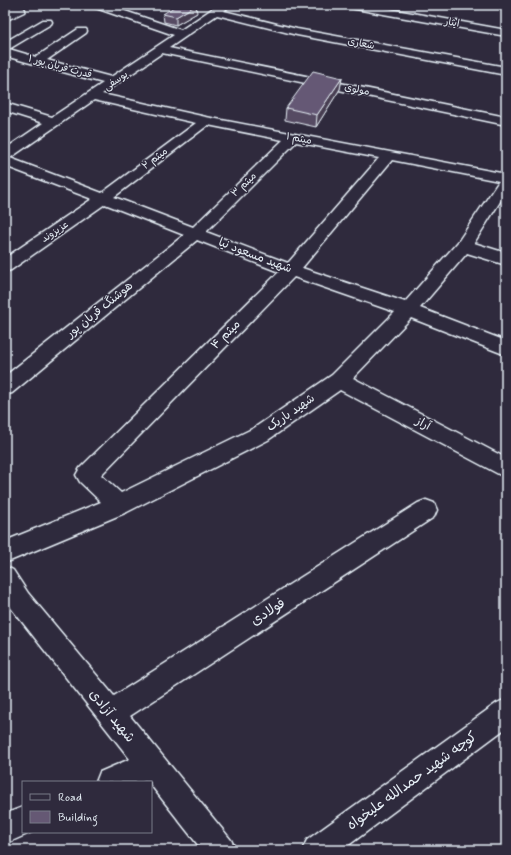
<svg xmlns="http://www.w3.org/2000/svg" width="511" height="855" viewBox="0 0 511 855" font-family="Mynerve,'Playpen Sans Arabic',sans-serif">
<style>
.lines{fill:none;stroke-linecap:round;stroke-linejoin:round}
.minor-casing{stroke:#e8f1f8;stroke-width:3}
.minor{fill:#2f2a3d;fill-rule:evenodd}
.wall{fill:#574c64;stroke:#e8f1f8}
.shaded-wall{fill:#473e51;stroke:#e8f1f8}
.building{fill:#655874;stroke:#e8f1f8}
.labels{text-anchor:middle;dominant-baseline:central;stroke-width:3;stroke-linejoin:round;paint-order:stroke}
.far-street-label{font-size:10px;fill:#e8f1f8;stroke:#2f2a3d}
.street-label{font-size:12px;fill:#e8f1f8;stroke:#2f2a3d}
.near-street-label{font-size:14px;fill:#e8f1f8;stroke:#2f2a3d}
</style>
<rect width="100%" height="100%" fill="#2f2a3d"/>
<filter id="ink" filterUnits="userSpaceOnUse"><feTurbulence type="fractalNoise" baseFrequency=".025" numOctaves="2"/><feDisplacementMap in="SourceGraphic" scale="8" xChannelSelector="R" yChannelSelector="G"/><feConvolveMatrix kernelMatrix="1 2 1 2 8 2 1 2 1" color-interpolation-filters="sRGB"/></filter>
<g filter="url(#ink)">
<g class="lines">
<defs>
<path id="minor" d="M5,5H13L24,8L25,10L24,12L5,21V14L11,11L5,9Z
M92,5H107L181,30L218,5H230L224,11L297,29L506,67V75L297,35L217,15L169,48L506,117V125L162,53L102,94L206,117L506,174V192L474,243L506,253V265L467,253L420,308L506,341V355L411,318L353,378L506,458V478L340,390L268,440L127,512L5,563V541L101,502L80,482L76,475L80,468L279,272L197,240L12,393L5,395V376L184,235L105,204L11,270L5,272V258L92,199L5,166V149L43,123L5,111V103L52,117L103,83L5,56V42L43,20H51L52,22L51,24L9,49L36,57L78,29H86L87,31L86,33L47,60L111,77L174,35L93,7ZM94,100L196,123L102,193L10,158ZM208,125L283,140L193,227L114,197ZM296,142L379,158L288,263L206,232ZM392,160L499,181L458,242L405,302L302,268ZM294,277L395,312L332,375L254,428L121,493L101,475Z
M345,5H368L506,30V36L350,8Z
M426,500L434,503L437,510L434,517L130,716L231,840L236,850H202L151,785V782L147,780L142,782H96L100,772L130,759L12,609L5,599V566L13,570L28,593L114,696L418,503Z
M506,699V728L342,850H302L307,840L497,703Z
M23,807V832H32L5,844V814Z"/>
</defs>
<use href="#minor" class="minor-casing"/>
<use href="#minor" class="minor"/>
</g>
<path class="wall" d="M197,13L176,25L164,22L163,14Z
M342,78L340,89L316,127L285,120L286,108Z"/>
<path class="shaded-wall" d="M196,5L197,13L176,25V17Z
M342,78L340,89L316,127L317,115Z"/>
<path class="building" d="M177,5H196L176,17L163,14Z
M313,71L342,78L317,115L286,108Z"/>
</g>
<g class="labels">
<g class="far-street-label">
<text transform="translate(452 23) rotate(10)">ایثار</text>
<text transform="translate(361 44) rotate(11)">شعاری</text>
<text transform="translate(60 67) rotate(15)">قدرت قربان پور ۱</text>
<text transform="translate(116 81) rotate(-34)">یوسفی</text>
<text transform="translate(357 90) rotate(12)">مولوی</text>
<text transform="translate(299 139) rotate(11)">میثم ۱</text>
<text transform="translate(155 159) rotate(-37)">میثم ۲</text>
<text transform="translate(244 185) rotate(-44)">میثم ۳</text>
<text transform="translate(55 232) rotate(-34)">عزیزوند</text>
</g>
<g class="street-label">
<text transform="translate(255 256) rotate(21)">شهید مسعود نیا</text>
<text transform="translate(100 310) rotate(-39)">هوشنگ قربان پور</text>
<text transform="translate(226 335) rotate(-45)">میثم ۴</text>
<text transform="translate(291 413) rotate(-35)">شهید باریک</text>
<text transform="translate(423 424) rotate(28)">آراز</text>
</g>
<g class="near-street-label">
<text transform="translate(268 612) rotate(-33)">فولادی</text>
<text transform="translate(112 716) rotate(51)">شهید آزادی</text>
<text transform="translate(412 781) rotate(-36)">کوچه شهید حمدالله علیخواه</text>
</g>
</g>
<rect width="511" height="855" fill="none" stroke="#2f2a3d" stroke-width="20"/>
<rect x="10" y="10" width="491" height="835" fill="none" stroke="#e8f1f8" stroke-width="1.5" filter="url(#ink)"/>
<rect x="22" y="781" width="130" height="52" fill="#2f2a3d" stroke="#797a88"/>
<rect x="30" y="794" width="20" height="6" fill="#2f2a3d" stroke="#797a88"/>
<text x="58" y="801" font-size="12" fill="#e8f1f8">Road</text>
<rect x="30" y="811" width="20" height="12" fill="#655874" stroke="#797a88"/>
<text x="58" y="821" font-size="12" fill="#e8f1f8">Building</text>
</svg>
